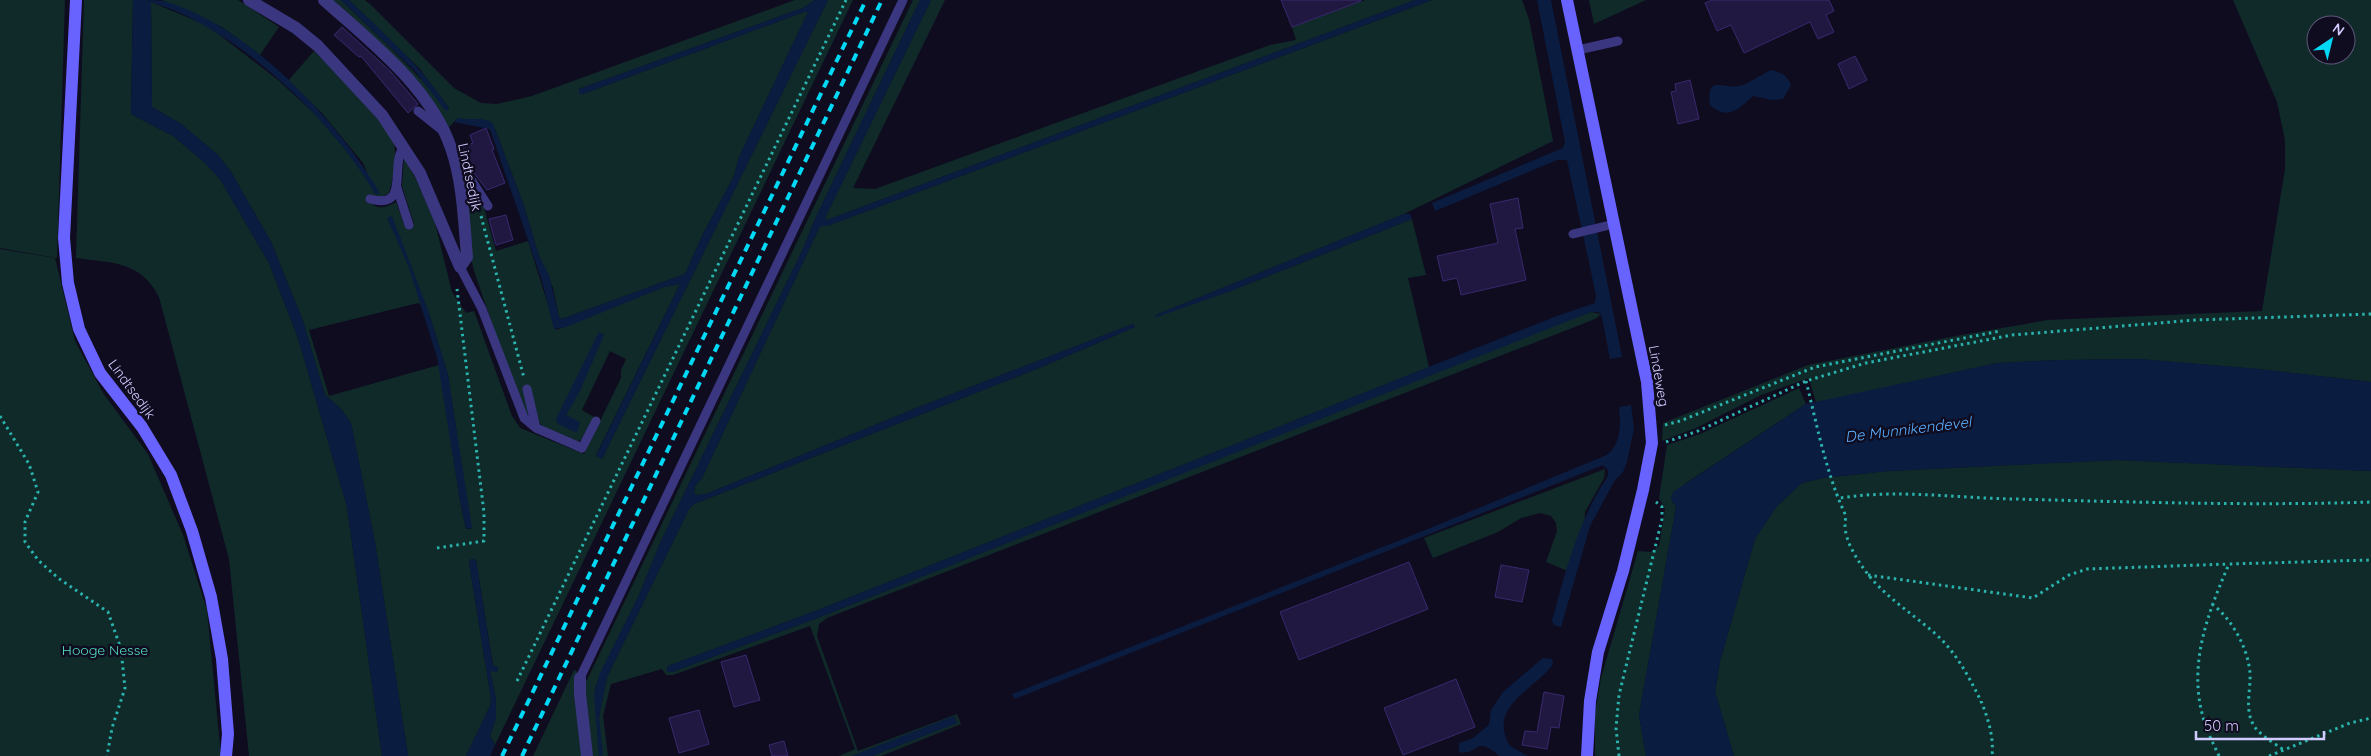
<svg xmlns="http://www.w3.org/2000/svg" width="2371" height="756" viewBox="0 0 2371 756" font-family="Quicksand,sans-serif">
<style>
.green{fill:#0f2a29;fill-rule:evenodd}
.water{fill:#0a1d41}
.building{fill:#211841;stroke:#38296e}
.lines{fill:none;stroke-linecap:round;stroke-linejoin:round}
.path{stroke:#2ab3ad;stroke-width:3;stroke-dasharray:2.5 4;stroke-linecap:butt}
.lane{stroke:#3a3680;stroke-width:9}
.street{stroke:#3a3680;stroke-width:12}
.secondary{stroke:#6862ff;stroke-width:12}
.rail{stroke:#00d9f6;stroke-width:4;stroke-dasharray:8 6;stroke-linecap:butt}
.labels{text-anchor:middle;dominant-baseline:central;stroke-width:5;stroke-linejoin:round;paint-order:stroke}
.street-label{font-size:14px;fill:#d2cbff;stroke:#100c20}
.park-label{font-size:14px;fill:#54e1c0;stroke:#100c20}
.water-label{font-size:15px;font-style:italic;fill:#59afff;stroke:#100c20}
</style>
<rect width="100%" height="100%" fill="#100c20"/>
<path class="green" d="M0,0H65L57,258L0,248Z
M84,0H133L131,114L173,136L203,161L220,179L269,263L298,338L347,507L382,756H249L229,559L159,297C141,261 112,263 76,258Z
M162,0H238L279,27L260,55L222,27Z
M329,0H341C377,36 416,69 446,110L449,108L419,68L349,0H365L371,5L454,88L481,103L497,104L532,96L795,0H815L803,8L579,89L580,94H583L804,12H808L739,157L734,176L703,234L685,274L562,319L559,317L553,288L539,256L523,203L495,129L481,119L471,121L458,118L448,128Z
M828,0H853L495,745L490,736L496,718V699L490,671H498V668L493,665L476,560L471,559L469,562L491,699L490,706L466,756H408L375,542L351,423L341,409L325,395L303,321L271,242L231,172L219,156L181,124L152,107L151,2L208,26L278,80L316,115L359,165L377,195L363,163L322,113L288,81L314,51C333,70 384,118 393,141C398,151 393,185 388,194L370,202C378,211 387,207 396,202L405,227L414,224L402,186L404,158L415,177L435,223L452,292L466,313L474,311L512,416L520,428L584,454L621,378V370L626,359L610,351L582,410L594,417L581,440L576,442L543,428L539,421L529,388L532,417L527,416L516,392L475,274L471,259L465,176L475,196L483,204L496,251L528,241L556,330L664,287L680,284L596,455L602,459ZM418,303L428,310L448,375L471,529H466L460,501L439,365L329,396L309,330Z
M913,0H920L815,219L803,249L661,541L639,595L595,688L599,756V717L607,677L689,509L694,504L1039,368L1135,327L1133,324L919,407L706,494L696,495L694,493L695,486L702,478L820,226H827L1432,0H1522L1529,19L1553,141L1404,214L1156,315L1228,292L1412,219L1426,275L1408,278L1429,367L818,610L668,666L667,671L672,672L820,617L1560,323L1591,312L1601,314L1595,319L827,618L819,624L817,636L858,751L957,714L961,724L881,756H872L956,723L955,717L852,756H839L855,749L810,626L673,675H666L662,669L611,684L603,716L608,756H591L584,680H587Z
M931,0H945L853,188L875,189L1270,45L1296,40L1292,27L1365,0H1415L827,220L825,218Z
M1589,0H1646L1594,24Z
M2233,0H2371V382L2258,369L2140,359L2061,360L1997,363L1816,403L1809,378L1761,395L1696,428L1662,441L1663,423L1808,365L1961,335L2048,320L2262,311L2285,169V140L2277,102ZM2316,25H2346V55H2316Z
M0,249L55,258L75,341L103,393L148,454L183,535L207,610L221,756H0Z
M1799,388L1806,404L1686,483L1671,499L1676,507L1639,715L1646,756H1595V713L1601,678L1638,551L1651,552L1659,546L1665,509L1659,498L1667,445L1700,434Z
M2118,460L2371,471V756H1734L1715,692L1720,661L1755,539L1777,506L1802,483L1823,478L1888,471Z
M1605,469L1604,478L1585,512L1584,530L1570,572L1546,562L1557,531L1556,523L1551,516L1540,513L1521,518L1498,532L1433,558L1424,538Z
M574,670L577,671L582,756H533Z"/>
<path class="water" d="M133,0C143,0 155,0 164,1C249,26 336,119 380,193L376,195C332,119 237,28 151,2L152,107L181,124L219,156L231,172L271,242L303,321L325,395L341,409L351,423L375,542L408,756H382L347,507L298,338L269,263L220,179L203,161L173,136L131,114Z
M341,0H349C384,34 422,66 449,109L446,111L415,71Z
M815,0H828L602,459L596,456L680,284L664,287L566,327L554,329L542,281L490,129L454,122L458,118C469,121 486,116 493,124L523,203L539,256L549,275L559,317L562,319L685,274L703,234L734,176L739,157L808,12H804L583,94H579V89L803,8Z
M920,0H931L825,218L827,220L1415,0H1432L827,226H820L702,478L695,486L694,493L696,495L706,494L919,407L1133,324L1135,327L1039,368L694,504L689,509L607,677L599,717L603,755L599,756L594,694L600,673L639,595L661,541L803,249L815,219Z
M1537,0H1551L1622,357L1610,359L1602,317L1599,312H1591L820,617L672,672H667L668,666L818,610L1557,316L1595,303L1596,295L1567,160H1557L1435,211L1432,203L1563,148L1565,142Z
M1771,70C1781,73 1787,74 1791,85L1783,99L1772,100L1753,96C1738,109 1729,121 1710,105C1706,74 1722,89 1739,86C1749,84 1762,74 1771,70Z
M1404,214H1410L1412,219L1228,292L1154,318L1156,315Z
M392,216L428,310L448,375L472,528L466,529L460,501L437,357L408,265L387,218Z
M599,332L604,335L579,393L566,415L580,422L577,432H575L558,424L556,419Z
M2140,359L2258,369L2371,382V471L2118,460L1888,471L1823,478L1802,483L1777,506L1755,539L1720,661L1715,692L1734,756H1646L1639,715L1676,507L1671,499L1673,492L1806,404L1997,363L2061,360Z
M1631,405L1634,428L1627,462L1623,472L1615,480L1590,526L1561,627L1554,625L1552,621C1566,570 1578,521 1608,476V470L1603,465L1015,699L1012,694L1423,531L1607,455C1621,444 1621,424 1619,407Z
M471,559L476,560L492,661L493,665L498,668L497,672L490,671L496,699V718L490,736L495,745L490,756H466L490,706L491,699L469,562Z
M1543,658L1552,659L1553,664C1535,690 1486,706 1510,746L1528,756H1499C1475,734 1479,756 1459,752V743L1473,738L1489,725L1491,710L1503,692Z
M954,716L957,723L872,756H852Z"/>
<path class="building" d="M1281,0H1361V1L1292,27Z
M1712,0H1829L1834,11L1826,15L1834,32L1818,39L1810,22L1744,53L1731,25L1717,31L1705,3Z
M342,27L391,72L418,104L408,113L361,56L359,57L334,35Z
M1855,56L1867,80L1849,89L1838,64Z
M1690,80L1699,119L1678,124L1671,92L1676,91L1675,84Z
M486,128L494,149L492,150L505,183L487,190L474,173L463,147L473,143L470,135Z
M1518,198L1523,228L1515,229L1526,280L1461,295L1457,278L1443,281L1437,256L1498,243L1490,204Z
M506,215L513,240L496,245L489,219Z
M1409,562L1428,609L1299,660L1280,612Z
M1501,565L1529,570L1522,602L1495,597Z
M746,655L760,700L734,707L721,662Z
M1456,679L1475,727L1403,755L1384,708Z
M1544,692L1564,696L1559,728L1551,727L1547,749L1522,745L1525,731L1537,732Z
M699,710L709,744L679,753L669,718Z
M784,741L788,756H772L769,745Z"/>
<g class="lines">
<path class="path" d="M481,216L524,378
M1806,381C1817,425 1826,473 1845,514C1847,519 1844,521 1845,525C1845,537 1852,551 1858,560C1878,594 1912,612 1940,638C1958,656 1970,679 1981,701C1988,718 1994,737 1992,756
M0,416L29,464L38,492L25,522V542L38,560L58,578L108,612L121,649L125,688L112,728L107,756
M1665,425L1680,421L1815,367L2000,331
M1666,442L1698,431L1806,381L1866,363L2012,335L2196,320L2371,314
M1836,494L1840,498C1898,489 1956,498 2014,499C2133,502 2252,506 2371,502
M437,548L484,541V513L457,289
M1868,575L2033,598L2069,575L2087,569L2229,564
M2212,604C2232,619 2248,648 2250,673C2251,691 2244,709 2254,726C2261,736 2274,743 2284,750
M517,681L846,0
M1619,756L1616,728L1619,695L1662,519V507L1656,502
M2219,756C2213,743 2206,730 2203,717C2188,663 2208,613 2229,564L2371,560
M2269,756L2350,723L2371,718"/>
<path class="lane" d="M1578,50L1618,41
M418,111L443,131
M456,156L488,206
M397,188L409,225
M370,199C411,211 389,163 404,147
M1573,234L1614,224
M460,267L482,309L524,418L536,428L582,448L596,421
M527,389L536,428
M580,678L903,0"/>
<path class="street" d="M249,0L296,28L318,46L382,115L420,173L460,267L467,257C464,222 463,182 451,148C430,87 371,42 324,0
M580,678V694L587,756"/>
<path class="secondary" d="M76,0L64,238L68,283L79,329L100,373L142,427L171,475L192,531L211,597L222,659L228,734L226,756
M1567,0L1647,382L1652,443L1643,490L1623,571L1598,652L1590,701L1587,756"/>
<path class="rail" d="M502,756L866,0
M522,756L882,0"/>
</g>
<g class="labels">
<g class="street-label">
<text transform="translate(470 177) rotate(78)">Lindtsedijk</text>
<text transform="translate(1659 376) rotate(80)">Lindeweg</text>
<text transform="translate(132 389) rotate(54)">Lindtsedijk</text>
</g>
<g class="park-label">
<text x="105" y="650">Hooge Nesse</text>
</g>
<g class="water-label">
<text transform="translate(1908 429) rotate(-7)">De Munnikendevel</text>
</g>
</g>
<g transform="translate(2331 40) rotate(35)"><circle r="24" fill="#100c20" stroke="#5e5879"/>
<path d="M0-4L9 19L0 12L-9 19Z" fill="#00d9f6"/>
<text y="-8" font-size="14" font-weight="bold" text-anchor="middle" fill="#d2cbff">N</text>
</g>
<path d="M2196 731v8h128v-8" fill="none" stroke="#d2cbff" stroke-width="2.5"/>
<text x="2204" y="731" font-size="15" fill="#d2cbff" stroke="#100c20" stroke-width="4" paint-order="stroke">50 m</text>
</svg>
